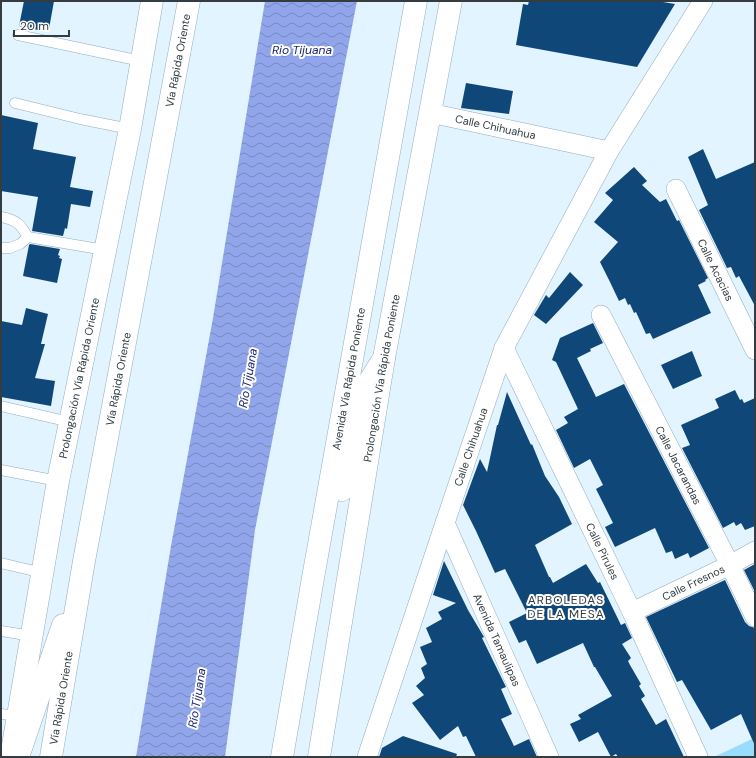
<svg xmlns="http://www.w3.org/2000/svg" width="756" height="758" viewBox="0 0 756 758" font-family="'DM Sans',sans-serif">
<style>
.green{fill:#99dcfe}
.water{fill:url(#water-waves)}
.building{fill:#104779}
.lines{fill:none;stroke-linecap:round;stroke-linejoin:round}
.service-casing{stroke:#95acb8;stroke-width:11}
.minor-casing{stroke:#95acb8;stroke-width:20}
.secondary-casing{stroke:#95acb8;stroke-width:23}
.trunk-casing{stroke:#95acb8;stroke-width:23}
.service{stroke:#fff;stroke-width:10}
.minor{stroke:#fff;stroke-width:19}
.secondary{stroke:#fff;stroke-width:22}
.trunk{stroke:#fff;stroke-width:22}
.labels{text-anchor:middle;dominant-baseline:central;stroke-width:4;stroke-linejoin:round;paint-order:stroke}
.street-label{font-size:11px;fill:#323c41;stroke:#fefefe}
.water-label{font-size:12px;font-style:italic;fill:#1a2672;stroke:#fefefe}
.neighbourhood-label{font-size:12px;letter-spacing:1px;fill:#323c41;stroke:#fefefe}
</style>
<defs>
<pattern id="water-waves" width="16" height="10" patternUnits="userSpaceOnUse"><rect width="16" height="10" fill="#91a6ea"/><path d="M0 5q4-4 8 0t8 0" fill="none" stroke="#7788bf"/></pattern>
</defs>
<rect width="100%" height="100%" fill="#e1f4ff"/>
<path class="green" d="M752,739L755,747V757H714Z"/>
<path class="water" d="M265,1H357L255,530L225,757H136L171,546L213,318Z"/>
<path class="building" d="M24,1H54L49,29L43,31L19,26Z
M529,1H657L675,4L637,67L516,45L523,4L528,5Z
M466,83L513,91L509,114L461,108Z
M1,115L38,123L33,149L76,157L70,187L93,191L90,207L71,204L67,229L65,228L63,236L32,231L38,197L1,191Z
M703,149L716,179L755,162V306L739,276L736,278L731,267L727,268L699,210L708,205L688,157Z
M634,167L647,181L642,185L660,202L666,199L677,221L679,220L708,278L705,280L706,281L698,285L711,313L653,339L650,333L646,334L636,312L634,313L630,304L628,305L625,298L619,301L610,282L600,262L618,242L594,222L613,200L605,193Z
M30,244L60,249L58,255L60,256L59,258L62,259L57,283L23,276L29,245Z
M570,272L583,285L546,324L534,315L546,295L549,298Z
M26,308L48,314L41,344H45L35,378L55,381L51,406L1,397V321L22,325Z
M593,323L603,343L590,349L591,351L577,358L596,397L624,384L709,548L690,558L688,553L675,559L672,551L666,553L655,528L615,547L605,527L613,523L596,489L603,485L590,459L574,468L556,430L568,423L564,417L578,409L556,362L552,360L560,338Z
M692,351L702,376L673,389L661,365Z
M735,390L740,400L742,399L744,403L755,398V526L745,530L741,523L736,526L734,522L723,528L682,448L690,445L681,425L719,408L715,399Z
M507,392L531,445L532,444L545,476L559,497L572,524L535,545L549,577H550L553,583L586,564L598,583L600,582L621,625L625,623L632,638L622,644L631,658L628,661L630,665L641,684L639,686L645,696L641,699L656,725L666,719L684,757H618L616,754L611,757L598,732L579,742L570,724L581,719L578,715L612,696L595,667H594L583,643L537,664L526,640L519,643L509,622L527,613L505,569L495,573L476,531L463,505L480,459L487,472L497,425H498Z
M444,561L468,610L484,637L482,638L506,687L501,689L512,714L501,719L514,746L529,739L537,757H476L466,736L463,737L458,726L440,740L412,703L424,695L416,686L425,678L421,668L427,664L420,647L432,642L426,628L442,619L438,612L456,603L433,595Z
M755,564V592L744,570Z
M725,580L745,622L749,626L755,628V746L741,714L711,730L682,680L677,682L646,617Z
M403,736L457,754L456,757H379L382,748Z"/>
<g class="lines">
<defs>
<path id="service" d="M18,35L141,61
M15,103L80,119L130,129
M1,217C17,220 20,224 28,237
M1,248H10L20,244L28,237L105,250
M1,406L70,422
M1,470L58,481
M1,563L43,573
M1,631L32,636
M1,714L18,716"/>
<g id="minor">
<path id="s1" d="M430,113L609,151"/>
<path id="s2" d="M676,189L755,350"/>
<path id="s3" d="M601,315L730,565L755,617"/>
<path id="s4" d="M504,348L632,612L698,757"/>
<path id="s5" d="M445,523L549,757"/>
<path id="s6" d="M632,612L730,565L755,551"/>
<path id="s7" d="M367,757L445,523L504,348L609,151L703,1"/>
</g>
<g id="secondary">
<path id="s8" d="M11,757L58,481L130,129L152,1"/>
<path id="s9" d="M319,757L384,358L451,1"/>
</g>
<g id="trunk">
<path d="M342,490L369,382L384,358"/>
<path d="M18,757L63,625"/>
<path id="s10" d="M51,757L84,561L189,1"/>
<path id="s11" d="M282,757L313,578L416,1"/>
</g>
</defs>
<use href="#service" class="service-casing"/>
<use href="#minor" class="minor-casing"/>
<use href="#secondary" class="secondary-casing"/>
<use href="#trunk" class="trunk-casing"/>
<use href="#service" class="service"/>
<use href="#minor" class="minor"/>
<use href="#secondary" class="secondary"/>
<use href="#trunk" class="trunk"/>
</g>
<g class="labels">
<g class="street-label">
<text stroke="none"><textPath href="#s10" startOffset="708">Vía Rápida Oriente</textPath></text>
<text stroke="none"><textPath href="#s1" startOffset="67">Calle Chihuahua</textPath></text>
<text stroke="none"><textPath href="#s2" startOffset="90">Calle Acacias</textPath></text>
<text stroke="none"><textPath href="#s9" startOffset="384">Prolongación Vía Rápida Poniente</textPath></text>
<text stroke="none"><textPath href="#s8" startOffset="385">Prolongación Vía Rápida Oriente</textPath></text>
<text stroke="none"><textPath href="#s10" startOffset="384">Vía Rápida Oriente</textPath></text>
<text stroke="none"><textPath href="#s11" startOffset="384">Avenida Vía Rápida Poniente</textPath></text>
<text stroke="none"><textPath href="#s7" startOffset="327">Calle Chihuahua</textPath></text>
<text stroke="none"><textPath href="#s3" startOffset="169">Calle Jacarandas</textPath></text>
<text stroke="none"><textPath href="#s4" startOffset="226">Calle Pirules</textPath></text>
<text stroke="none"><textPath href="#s6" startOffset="68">Calle Fresnos</textPath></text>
<text stroke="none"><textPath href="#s5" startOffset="128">Avenida Tamaulipas</textPath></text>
<text stroke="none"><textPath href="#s10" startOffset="60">Vía Rápida Oriente</textPath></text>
</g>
<g class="water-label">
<text x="302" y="50">Rio Tijuana</text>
<text transform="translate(248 378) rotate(-80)">Río Tijuana</text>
<text transform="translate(197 698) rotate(-81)">Río Tijuana</text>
</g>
<g class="neighbourhood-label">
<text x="566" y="600">ARBOLEDAS<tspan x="566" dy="14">DE LA MESA</tspan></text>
</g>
</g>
<rect width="756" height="758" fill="none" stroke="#323c41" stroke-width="4"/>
<path d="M14 30v6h55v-6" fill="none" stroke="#323c41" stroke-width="2"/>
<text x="20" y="30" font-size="12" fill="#323c41" stroke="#fefefe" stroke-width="3" paint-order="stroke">20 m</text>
</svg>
